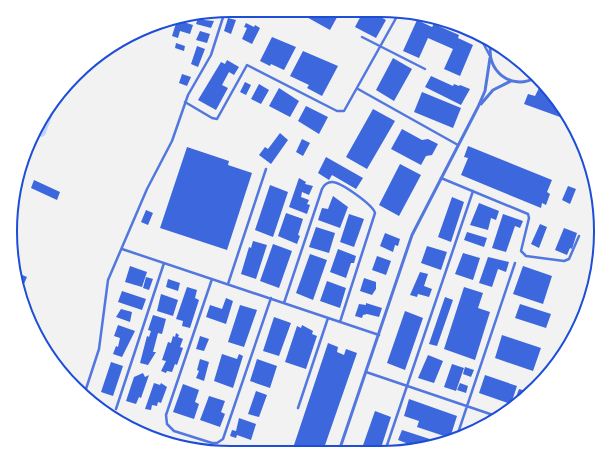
<svg xmlns="http://www.w3.org/2000/svg" width="611" height="463" viewBox="0 0 611 463" font-family="Poppins,sans-serif">
<style>
.water{fill:#bfd3fe}
.building{fill:#3d67dc}
.lines{fill:none;stroke-linecap:round;stroke-linejoin:round}
.path{stroke:#1d4ed8;stroke-width:1}
.minor{stroke:#5277de;stroke-width:2.5}
.tertiary{stroke:#5277de;stroke-width:3}
.rail{stroke:#7290e2;stroke-width:1.5}
.rim{fill:none;stroke:#1d4ed8;stroke-width:2}
</style>
<rect width="100%" height="100%" fill="#f2f2f2"/>
<path class="water" d="M53,103L56,106L45,135L42,137L34,134L40,121Z"/>
<path class="building" d="M248,10H265L267,11L264,18Z
M294,10H341L330,30Z
M364,10H368L386,20L376,38L355,27Z
M206,13L204,20L214,21L211,28L196,24L198,18L195,17L196,15Z
M228,18L236,20L231,34L224,31Z
M177,20L193,25L190,34L180,31L178,38L172,36Z
M417,20L432,27L434,24L459,35L458,38L473,45L460,76L444,69L453,49L428,38L419,58L403,51Z
M246,23L254,27L255,25L260,28L252,44L242,39L247,28L244,27Z
M200,31L210,34L207,43L196,40Z
M272,37L296,47L284,70L271,64L270,66L260,61Z
M176,43L185,46L184,51L175,48Z
M197,46L205,49L198,67L191,64Z
M303,51L338,66L322,96L307,88L309,85L290,76Z
M393,58L412,69L394,101L376,90Z
M227,60L239,67L234,75L229,72L222,85L228,88L216,110L198,100L221,62L225,64Z
M182,74L191,77L187,86L179,83Z
M431,76L453,86L454,84L459,86L460,85L470,89L461,105L425,87Z
M245,82L251,85L246,95L240,92Z
M259,84L269,90L261,104L251,99Z
M279,88L299,101L290,117L269,106Z
M539,88L547,91L564,108L560,117L524,104L528,94L535,96Z
M422,92L461,108L453,128L414,112Z
M306,106L328,117L319,134L298,121Z
M373,109L395,121L367,169L346,157Z
M402,129L422,140L428,139L438,144L432,155L426,156L421,165L391,149Z
M280,133L288,140L271,164L259,155L265,147L268,149Z
M302,139L310,143L303,156L296,152Z
M468,146L552,180L547,192L550,194L546,205L542,203L541,208L461,175L468,158L464,157Z
M187,147L229,161L228,165L252,173L227,250L160,228Z
M326,157L363,178L356,189L332,175L329,180L318,173Z
M400,164L421,175L399,216L379,205Z
M299,178L306,182L305,184L313,186L309,195L302,192L301,197L309,200L307,204L310,205L307,214L289,207Z
M34,180L60,192L57,200L31,188Z
M270,185L288,192L273,237L255,230Z
M568,186L576,189L570,204L562,200Z
M333,196L348,207L340,228L318,220L322,208L328,209Z
M452,197L464,202L451,242L438,237Z
M479,203L499,211L496,220L491,218L488,230L470,225Z
M146,210L153,213L148,225L141,222Z
M286,213L303,219L298,235L300,236L297,244L278,236Z
M349,214L364,219L354,247L340,242Z
M503,214L523,221L520,228L515,226L506,252L492,248Z
M540,224L547,227L539,248L531,244Z
M316,227L335,233L329,253L309,247Z
M564,228L577,233L572,249L570,248L567,255L555,250Z
M467,232L487,238L484,247L464,240Z
M385,233L400,239L398,246L395,245L393,252L380,246Z
M253,241L267,245L256,279L241,274L249,247L251,248Z
M273,244L292,251L279,288L260,281Z
M427,246L447,252L441,270L421,263Z
M338,249L356,256L354,263H351L346,278L330,272Z
M463,253L480,258L473,280L455,274Z
M310,254L327,260L313,300L296,293Z
M377,256L391,261L386,275L372,270Z
M488,257L509,262L506,272L498,269L492,287L479,283Z
M130,266L147,272L142,287L125,282Z
M523,266L552,276L543,304L513,294Z
M420,272L428,274L424,286L432,289L429,297L418,294L417,297L410,295Z
M20,274L27,277L21,291L20,290L18,279Z
M146,277L153,279L149,290L143,288Z
M364,278L376,282V289L372,295L360,291Z
M168,279L180,283L178,291L166,287Z
M327,281L346,288L340,308L320,301Z
M187,287L197,290L195,298L199,300L190,328L182,326L183,321L176,319Z
M464,287L483,293L478,308L490,312L475,360L444,349Z
M122,291L146,299L142,310L118,302Z
M161,294L178,300L173,316L157,311Z
M445,297L453,300L437,346L429,344Z
M226,298L233,301L226,324L206,317L210,305L222,309Z
M366,303L382,308L379,317L367,314L363,315L362,318L355,316L359,304L366,305Z
M520,304L551,314L546,328L515,318Z
M240,305L257,310L244,347L228,342Z
M121,309L132,312L130,322L116,317Z
M405,311L423,318L405,370L387,363Z
M153,315L166,319L162,334L158,333L153,352H156L148,365L140,363L147,336L149,337L151,331L148,330Z
M274,317L291,323L279,356L263,351Z
M118,325L135,331L122,357L113,354L116,346L118,347L120,338L114,336Z
M302,325L313,331L312,334L317,336L306,369L285,362L297,326L301,328Z
M176,333L179,335L178,337L183,339L180,347L183,348L177,365L175,364L172,372L167,371L166,373L161,371L166,361L162,360L168,342L171,343L173,336L175,337Z
M502,335L541,348L533,371L495,358Z
M200,336L209,339L204,351L196,349Z
M328,343L338,347L337,352L344,355L346,349L357,353L323,451H311L294,445Z
M222,354L237,359L239,354L243,356L233,388L214,381Z
M428,355L443,361L434,383L418,378Z
M200,359L209,362L204,381L196,378L199,371L197,370Z
M257,359L277,366L270,388L250,381Z
M111,362L123,366L113,396L101,392Z
M452,364L464,368L456,391L444,387Z
M465,367L474,370L471,377L463,374Z
M143,373L145,377L149,375L141,398L139,397L136,404L126,401L134,377Z
M485,375L517,386L511,404L479,393Z
M154,383L160,385L161,383L167,387L161,403L158,402L157,406L152,405L151,410L145,409Z
M460,383L468,386L466,393L457,390Z
M183,384L199,390L195,402L199,404L194,419L173,412Z
M519,389L526,391L520,398L516,397Z
M256,391L267,395L259,417L248,414Z
M209,396L225,401L221,412L225,414L220,427L200,420Z
M409,399L457,416L450,438L417,427L419,421L404,416Z
M375,411L391,417L380,451H361Z
M239,418L256,424L251,440L237,435L236,438L230,436L232,430L236,431Z
M476,422L484,425L466,434L468,428L470,429L472,424L475,425Z
M402,430L442,443L412,450L405,448L406,443L398,440Z"/>
<g class="lines">
<path class="path" d="M112,418V417
M140,433L150,432L161,435"/>
<path class="minor" d="M362,37L425,69
M481,39L490,56
M358,89L458,145
M185,102L212,118L217,119L247,65L337,111H344L400,11
M441,178L528,214L529,218L521,251L526,256L564,261L569,259L579,236
M122,249L379,335
M212,279L166,415L167,424L174,431L212,443H217L223,439L271,298
M228,284L266,169
M284,303L322,189C324,185 327,182 332,182C341,182 373,205 375,213L340,322
M366,372L499,417
M85,392L99,349L108,280L147,189L172,141L188,95L211,55L225,11
M298,408L328,318
M116,409L164,263
M456,439L515,263
M385,451L473,191"/>
<path class="tertiary" d="M491,44C485,70 511,91 535,78
M481,104L493,90L511,81
M339,451L412,235L478,107L485,91L490,58"/>
<path class="rail" d="M572,334L597,260"/>
</g>
<path d="M0 0H611V463H0ZM231 17H380A214 214 0 0 1 594 231V232A214 214 0 0 1 380 446H231A214 214 0 0 1 17 232V231A214 214 0 0 1 231 17Z" fill="#fff" fill-rule="evenodd"/>
<path class="rim" d="M231 17H380A214 214 0 0 1 594 231V232A214 214 0 0 1 380 446H231A214 214 0 0 1 17 232V231A214 214 0 0 1 231 17Z"/>
</svg>
